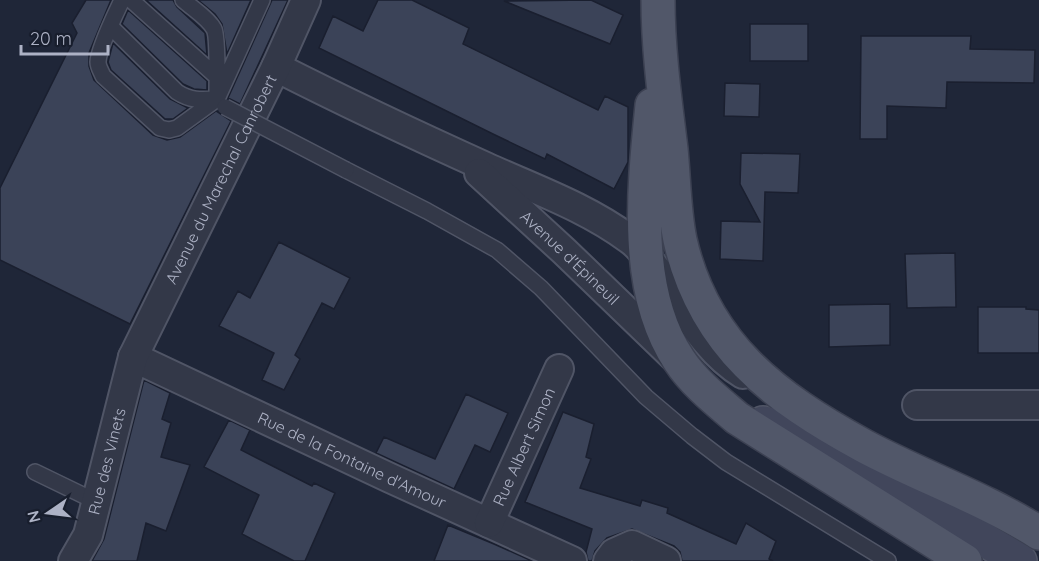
<svg xmlns="http://www.w3.org/2000/svg" width="1039" height="561" viewBox="0 0 1039 561" font-family="Quicksand,sans-serif">
<style>
.building{fill:#3b4358;stroke:#1a1f2f;stroke-width:1.5}
.lines{fill:none;stroke-linecap:round;stroke-linejoin:round}
.lane-casing{stroke:#505566;stroke-width:18}
.street-casing{stroke:#505566;stroke-width:32}
.secondary-casing{stroke:#505566;stroke-width:36}
.primary-casing{stroke:#3c4152;stroke-width:36}
.lane{stroke:#333848;stroke-width:15}
.street{stroke:#333848;stroke-width:28}
.secondary{stroke:#41465b;stroke-width:33}
.primary{stroke:#515769;stroke-width:33}
.lane-bridge-casing{stroke:#505566;stroke-width:18;stroke-linecap:butt}
.lane-bridge{stroke:#333848;stroke-width:15}
.labels{text-anchor:middle;dominant-baseline:central;stroke-width:5;stroke-linejoin:round;paint-order:stroke}
.street-label{font-size:16px;fill:#adb2c5;stroke:#181e2d}
</style>
<rect width="100%" height="100%" fill="#1f2638"/>
<path class="building" d="M86,0H111L89,53V66L94,80L153,135L167,140L180,137L216,111L231,121L130,324L0,260V188L77,33L72,23Z
M146,0H173L177,7L205,33L207,55Z
M198,0H251L227,54L222,24L215,14Z
M272,0H288L240,104L228,98Z
M378,0H412L469,28L463,44L598,110L605,96L628,107V162L614,189L547,154L545,159L493,134L319,48L333,16L363,31Z
M591,0L623,15L610,44L504,1Z
M128,10L207,81V90L194,89L183,84L122,24Z
M750,24H808V61H750Z
M861,36H971L970,49L1035,50L1034,83L947,82L946,108L887,106V139H860Z
M113,43L170,99L188,108L173,119H165L111,70L108,62Z
M725,83L760,84L759,117L724,116Z
M741,153L800,154L798,193L765,192L763,261L720,259L721,221L760,222L740,184Z
M279,242L350,278L334,309L322,303L295,355L300,359L284,390L262,380L274,353L219,326L238,291L250,298Z
M955,253L956,307L907,308L905,254Z
M890,304V345L829,347V305Z
M978,307H1026V309L1039,310V353H978Z
M144,380L170,393L162,419L171,423L161,457L190,465L166,531L146,523L137,561H92L104,539Z
M466,394L508,413L490,452L475,445L454,489L376,453L384,437L435,459Z
M563,412L594,424L586,457L591,459L580,488L640,506L642,500L668,508L667,513L736,544L746,523L776,541L769,559L773,561H682L680,552L674,546L632,529L607,538L595,551L592,561H588L586,552L592,529L525,502Z
M229,420L250,430L241,450L312,486L314,483L335,493L305,561H294L242,534L259,495L204,467Z
M448,525L494,544L532,561H434Z"/>
<g class="lines">
<defs>
<path id="lane" d="M122,0C116,13 98,49 98,62C98,67 101,71 103,76L160,128L169,130L177,128L217,99L262,0
M131,0L217,77
M183,0C193,9 208,18 214,29C218,36 217,82 217,94
M111,27L177,92C191,101 201,100 217,99
M346,170L427,211L497,250L541,288L646,397L692,436L726,462L888,561
M35,472L97,502"/>
<g id="street">
<path d="M276,67C345,102 415,135 486,167C534,189 586,207 629,239C640,246 648,259 656,269C684,306 702,349 743,374"/>
<path id="s1" d="M479,173L564,251L674,357"/>
<path id="s2" d="M133,357L390,478L572,561"/>
<path d="M917,405H1039"/>
<path id="s3" d="M489,523L559,369"/>
<path id="s4" d="M73,561L88,535L133,357L276,67L306,0"/>
<path d="M608,561L614,553L632,545L666,561"/>
</g>
<path id="secondary" d="M763,423L778,426L838,460L921,502L1020,561"/>
<path id="primary" d="M658,0C658,50 665,100 671,149C674,179 674,211 680,240C704,345 774,397 864,446C922,477 984,498 1039,533
M652,105C644,185 632,290 679,360C694,383 717,401 737,418L965,561"/>
</defs>
<use href="#lane" class="lane-casing"/>
<use href="#street" class="street-casing"/>
<use href="#secondary" class="secondary-casing"/>
<use href="#primary" class="primary-casing"/>
<use href="#lane" class="lane"/>
<use href="#street" class="street"/>
<use href="#secondary" class="secondary"/>
<use href="#primary" class="primary"/>
<defs>
<path id="lane-bridge" d="M225,107L346,170"/>
</defs>
<use href="#lane-bridge" class="lane-bridge-casing"/>
<use href="#lane-bridge" class="lane-bridge"/>
</g>
<g class="labels">
<g class="street-label">
<text stroke="none"><textPath href="#s4" startOffset="412">Avenue du Marechal Canrobert</textPath></text>
<text stroke="none"><textPath href="#s1" startOffset="124">Avenue d'Épineuil</textPath></text>
<text stroke="none"><textPath href="#s3" startOffset="84">Rue Albert Simon</textPath></text>
<text stroke="none"><textPath href="#s2" startOffset="242">Rue de la Fontaine d'Amour</textPath></text>
<text stroke="none"><textPath href="#s4" startOffset="106">Rue des Vinets</textPath></text>
</g>
</g>
<g transform="translate(48 513) rotate(256)" stroke="#181e2d" stroke-width="4.5" paint-order="stroke">
<path d="M0-4.5L10 22L0 15L-10 22Z" fill="#adb2c5"/>
<text y="-9" font-size="16" font-weight="bold" text-anchor="middle" fill="#adb2c5">N</text>
</g>
<path d="M21 45v9h87v-9" fill="none" stroke="#adb2c5" stroke-width="3"/>
<text x="30" y="45" font-size="18" fill="#adb2c5" stroke="#181e2d" stroke-width="4.5" paint-order="stroke">20 m</text>
</svg>
